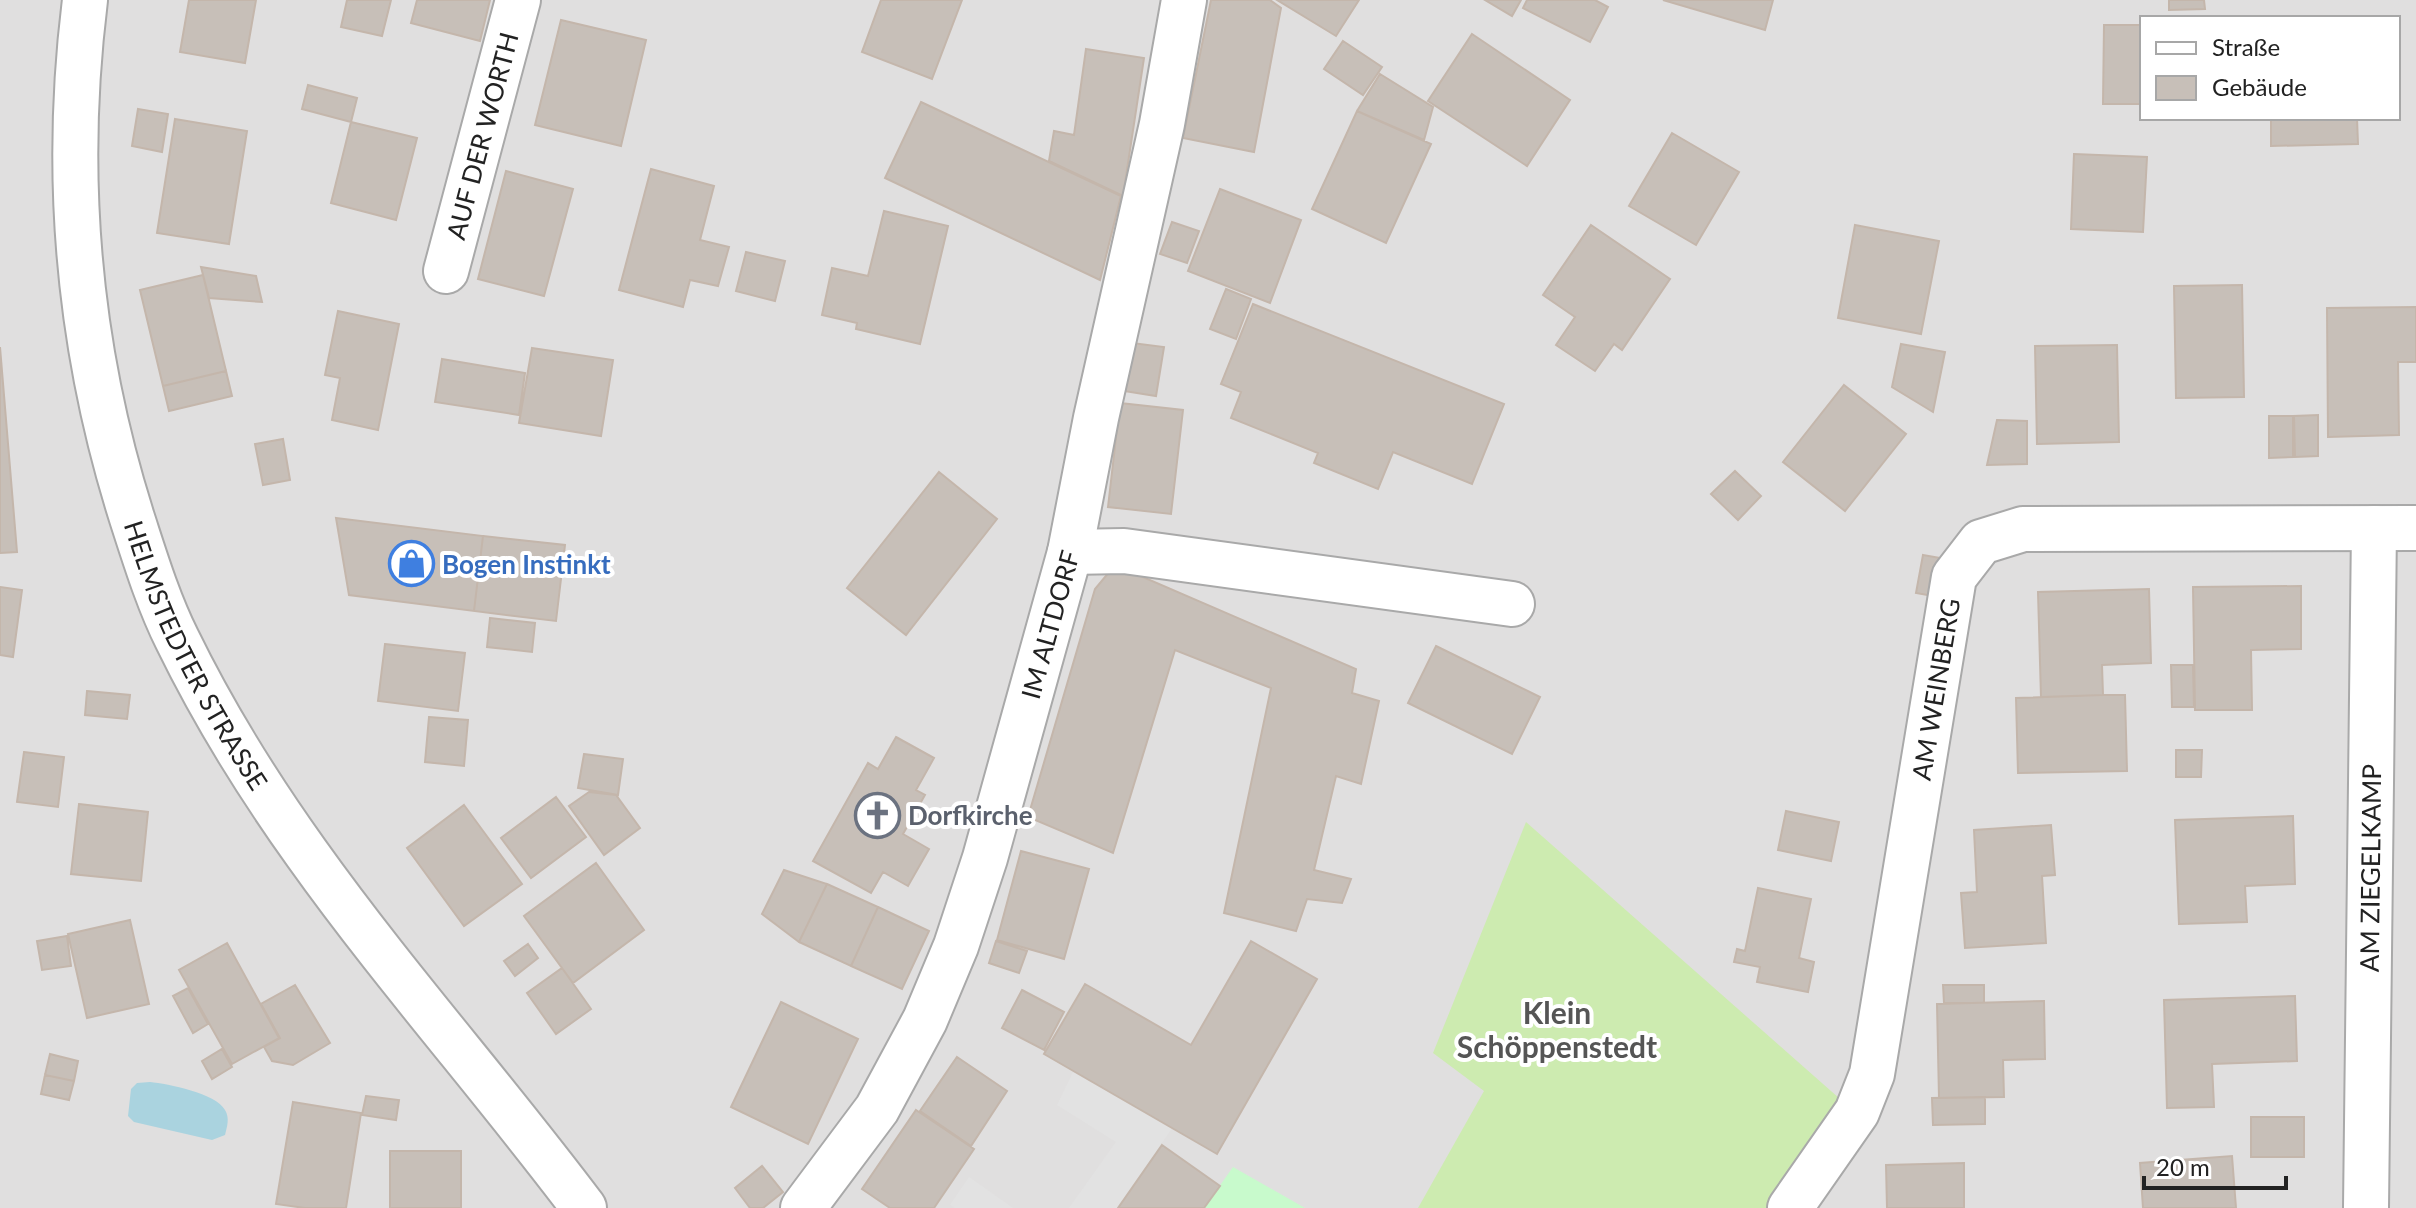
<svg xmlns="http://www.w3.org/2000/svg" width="2416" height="1208" viewBox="0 0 2416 1208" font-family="Lato,sans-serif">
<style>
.residential{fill:#e0dfdf;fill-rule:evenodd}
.grass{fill:#cdebb0}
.park{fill:#c8facc}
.parking{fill:#e2e2e2}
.water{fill:#aad3df}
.building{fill:#c7bfb8;stroke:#c4b6ab;stroke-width:2}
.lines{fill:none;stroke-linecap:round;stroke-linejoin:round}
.minor-casing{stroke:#a9a9a9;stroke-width:48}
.minor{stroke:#fff;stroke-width:44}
.labels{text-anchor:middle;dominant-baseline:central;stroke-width:8;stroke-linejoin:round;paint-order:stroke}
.street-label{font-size:26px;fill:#222;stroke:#fff}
.shop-label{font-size:26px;font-weight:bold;fill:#366cbe;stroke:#fff;text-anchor:start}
.worship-label{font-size:26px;font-weight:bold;fill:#5b616d;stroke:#fff;text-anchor:start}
.quarter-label{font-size:30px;font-weight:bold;fill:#555;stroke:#fff}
</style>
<rect width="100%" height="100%" fill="#f2efe9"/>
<path class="residential" d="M0,0H2416V1208H0ZM2142,18H2398V118H2142Z"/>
<path class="grass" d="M1526,822L1848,1106L1776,1208H1418L1484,1091L1433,1053Z"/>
<path class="park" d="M1233,1167L1305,1208H1204Z"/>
<path class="parking" d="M1073,1072L1172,1128L1118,1208H1069L1116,1142L1057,1105Z
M969,1177L1013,1208H955L950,1205Z"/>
<path class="water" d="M150,1082C168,1084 216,1093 225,1110C230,1118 227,1127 225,1135L212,1140L134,1122L128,1116L131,1089L137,1083Z"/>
<path class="building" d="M189,0H256L245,63L180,52Z
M347,0H391L382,36L341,27Z
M417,0H490L480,41L411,23Z
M881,0H962L932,79L862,52Z
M1211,0H1270L1281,8L1254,152L1183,138Z
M1277,0H1359L1336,36Z
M1485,0H1521L1512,16Z
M1527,0H1595L1608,7L1590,42L1523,8Z
M1663,0H1773L1765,30Z
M2169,0H2204L2205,9L2169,10Z
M561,20L646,40L621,146L535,125Z
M2104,25H2142V104H2103Z
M1472,34L1570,100L1527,166L1428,101Z
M1343,41L1382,67L1363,95L1324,69Z
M1086,49L1144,58L1123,196L1049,161L1054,131L1074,135Z
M1380,74L1433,107L1424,140L1357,111Z
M308,85L357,98L351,122L302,109Z
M921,102L1121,196L1100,280L885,178Z
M138,109L168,114L162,152L132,146Z
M1357,111L1431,144L1386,243L1312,209Z
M2271,118H2357L2358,144L2271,146Z
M175,119L247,131L229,244L157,233Z
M351,122L417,138L396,220L331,203Z
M1672,133L1739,172L1696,245L1629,206Z
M2074,154L2147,157L2143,232L2071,229Z
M651,169L714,186L700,240L729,247L718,286L690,280L683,307L619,290Z
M506,171L573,189L544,296L478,279Z
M1220,189L1301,220L1270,303L1188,271Z
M884,211L948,226L920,344L856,329L857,323L822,315L832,268L868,276Z
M1172,222L1199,231L1187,263L1160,254Z
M1591,225L1670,279L1622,350L1614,344L1595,371L1556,345L1575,317L1543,295Z
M1855,225L1939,241L1921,334L1838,318Z
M746,252L785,261L775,301L736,291Z
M201,267L256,276L262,302L209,298Z
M203,275L226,371L163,386L140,290Z
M2242,285L2244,397L2176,398L2174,286Z
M1226,289L1251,299L1236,339L1210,329Z
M1253,304L1504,404L1472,484L1393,452L1378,489L1314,463L1318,453L1231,418L1241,392L1221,384Z
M2416,307V362H2398L2399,435L2328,437L2327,308Z
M338,311L399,324L378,430L332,420L340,378L325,375Z
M1132,343L1164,347L1156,396L1124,391Z
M1901,344L1945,352L1933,412L1892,387Z
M2117,345L2119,442L2037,444L2035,346Z
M0,347L17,552L0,553Z
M532,348L613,360L601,436L519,423Z
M442,359L525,373L519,415L435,402Z
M226,371L232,396L169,411L163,386Z
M1844,385L1906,434L1845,511L1783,462Z
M1120,403L1183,410L1171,514L1108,507Z
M2318,415V456L2295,457L2294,416Z
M2269,416H2293V457L2269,458Z
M1997,420L2027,421V464L1987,465Z
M283,439L290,480L263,485L255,444Z
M1735,471L1761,496L1738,520L1711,494Z
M939,472L997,519L906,635L847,588Z
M336,518L483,536L474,611L349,595Z
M483,536L565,545L556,621L474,611Z
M1923,555L1946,559L1939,597L1916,593Z
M1115,565L1356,669L1352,693L1379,701L1361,784L1336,776L1314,870L1351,879L1342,903L1307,899L1296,931L1224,913L1271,688L1175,650L1113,853L1028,817L1095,589Z
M2301,586V649L2251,650L2252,710H2195L2193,587Z
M0,587L22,590L13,657L0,655Z
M2149,589L2151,663L2102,665L2103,695L2041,697L2038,592Z
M490,618L535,623L532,652L487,647Z
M385,644L465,653L458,711L378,701Z
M1436,646L1540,697L1512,754L1408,703Z
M2171,665H2193L2194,707H2172Z
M87,691L130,695L127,719L85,715Z
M2103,695H2125L2127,771L2018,773L2016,698Z
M429,717L468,720L464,766L425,762Z
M896,737L934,758L916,790L925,795L903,834L929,849L908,886L883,872L871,893L813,861L868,763L878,769Z
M2176,750H2202L2201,777H2176Z
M24,752L64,757L58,807L17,802Z
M584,754L623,759L618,795L578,788Z
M589,792L616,795L640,828L604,855L569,806Z
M556,797L586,837L531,878L501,838Z
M79,804L148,812L141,881L71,874Z
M464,805L522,884L464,926L407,848Z
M1786,811L1839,822L1831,861L1778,850Z
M2293,816L2295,884L2245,886L2247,922L2179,924L2175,820Z
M2051,825L2055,875L2042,876L2046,943L1965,948L1961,893L1977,892L1974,830Z
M1021,851L1089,869L1064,959L997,940Z
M596,863L644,930L573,983L524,916Z
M784,870L827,884L799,942L762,914Z
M827,884L878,907L851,966L799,942Z
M1758,888L1811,899L1799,958L1814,962L1808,992L1757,982L1760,967L1734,962L1737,949L1745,951Z
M878,907L929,931L902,989L851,966Z
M130,920L149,1004L87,1018L68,934Z
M67,936L71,966L42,970L37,941Z
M996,941L1027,951L1019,973L989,963Z
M1251,941L1317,979L1217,1154L1044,1054L1085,984L1191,1045Z
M227,943L279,1038L232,1064L179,970Z
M528,944L538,958L515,976L504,961Z
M562,968L591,1009L556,1034L527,993Z
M295,985L330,1043L293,1065L272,1061L264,1047L280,1038L261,1004Z
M1943,985H1984V1003H1944Z
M188,988L208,1024L193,1033L173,996Z
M1022,990L1064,1012L1044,1050L1002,1028Z
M2295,996L2297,1061L2212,1064L2214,1107L2167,1108L2164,1000Z
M2044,1001L2045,1059L2003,1060L2004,1097L1939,1098L1937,1004Z
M781,1002L858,1039L808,1144L731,1107Z
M222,1049L232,1067L212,1079L202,1061Z
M50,1054L78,1061L74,1081L45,1075Z
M957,1057L1007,1091L971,1146L920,1111Z
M45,1075L74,1081L69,1100L41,1094Z
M366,1096L399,1100L396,1120L362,1115Z
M1985,1097V1124L1933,1125L1932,1098Z
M293,1102L361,1113L346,1208H305L276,1204Z
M916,1110L974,1149L934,1208H890L862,1189Z
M2251,1117H2304V1157H2251Z
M1162,1145L1220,1186L1204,1208H1118Z
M390,1151H461V1208H390Z
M2232,1156L2236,1208H2143L2140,1163Z
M1964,1163V1208H1887L1886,1165Z
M762,1166L783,1192L763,1208H750L735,1188Z"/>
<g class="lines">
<defs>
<g id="minor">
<path id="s1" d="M85,0C63,176 78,348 132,518C145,558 158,601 177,639C213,713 259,787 307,854C394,976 494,1088 584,1208"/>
<path id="s2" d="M446,271L518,0"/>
<path d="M1070,552L1124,551L1512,604"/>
<path id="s3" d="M803,1208L877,1109L925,1020L956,946L985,858L1070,552L1096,418L1162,124L1184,0"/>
<path id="s4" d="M1790,1208L1857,1112L1872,1074L1954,577L1981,542L2023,529L2416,528"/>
<path id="s5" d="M2366,1208L2374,528"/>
</g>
</defs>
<use href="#minor" class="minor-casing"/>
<use href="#minor" class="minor"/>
</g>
<defs>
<symbol id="shop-ring" viewBox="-11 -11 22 22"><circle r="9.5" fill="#fff" stroke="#3f7fe0" stroke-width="1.5"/><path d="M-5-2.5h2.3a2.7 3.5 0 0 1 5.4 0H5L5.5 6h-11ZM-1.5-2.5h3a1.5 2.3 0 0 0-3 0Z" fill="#3f7fe0"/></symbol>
<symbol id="church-ring" viewBox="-11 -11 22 22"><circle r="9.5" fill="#fff" stroke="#6b7280" stroke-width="1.5"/><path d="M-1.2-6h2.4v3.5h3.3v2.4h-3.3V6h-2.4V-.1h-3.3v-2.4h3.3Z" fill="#6b7280"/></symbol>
</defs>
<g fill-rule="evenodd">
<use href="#shop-ring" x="386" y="538" width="51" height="51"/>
<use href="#church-ring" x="852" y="790" width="51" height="51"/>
</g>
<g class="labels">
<g class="street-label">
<text stroke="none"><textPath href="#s2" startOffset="140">AUF DER WORTH</textPath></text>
<text stroke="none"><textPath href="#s3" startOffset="640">IM ALTDORF</textPath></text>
<text stroke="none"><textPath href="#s1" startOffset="676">HELMSTEDTER STRASSE</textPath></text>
<text stroke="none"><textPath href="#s4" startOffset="548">AM WEINBERG</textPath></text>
<text stroke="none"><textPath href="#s5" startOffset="340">AM ZIEGELKAMP</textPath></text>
</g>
<g class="shop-label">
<text x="442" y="564">Bogen Instinkt</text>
</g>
<g class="worship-label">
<text x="908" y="815">Dorfkirche</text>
</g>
<g class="quarter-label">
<text x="1557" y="1012">Klein<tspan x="1557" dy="34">Schöppenstedt</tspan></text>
</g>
</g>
<rect x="2140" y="16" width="260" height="104" fill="#ffffff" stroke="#a7a7a7" stroke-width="2"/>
<rect x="2156" y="42" width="40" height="12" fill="#ffffff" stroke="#a7a7a7" stroke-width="2"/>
<text x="2212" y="56" font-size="24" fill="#222222">Straße</text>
<rect x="2156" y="76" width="40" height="24" fill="#c7bfb8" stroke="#a7a7a7" stroke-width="2"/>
<text x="2212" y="96" font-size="24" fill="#222222">Gebäude</text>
<path d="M2144 1176v12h142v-12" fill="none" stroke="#222222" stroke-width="4"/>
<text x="2156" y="1176" font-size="24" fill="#222222" stroke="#ffffff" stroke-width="6" paint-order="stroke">20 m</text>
</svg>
